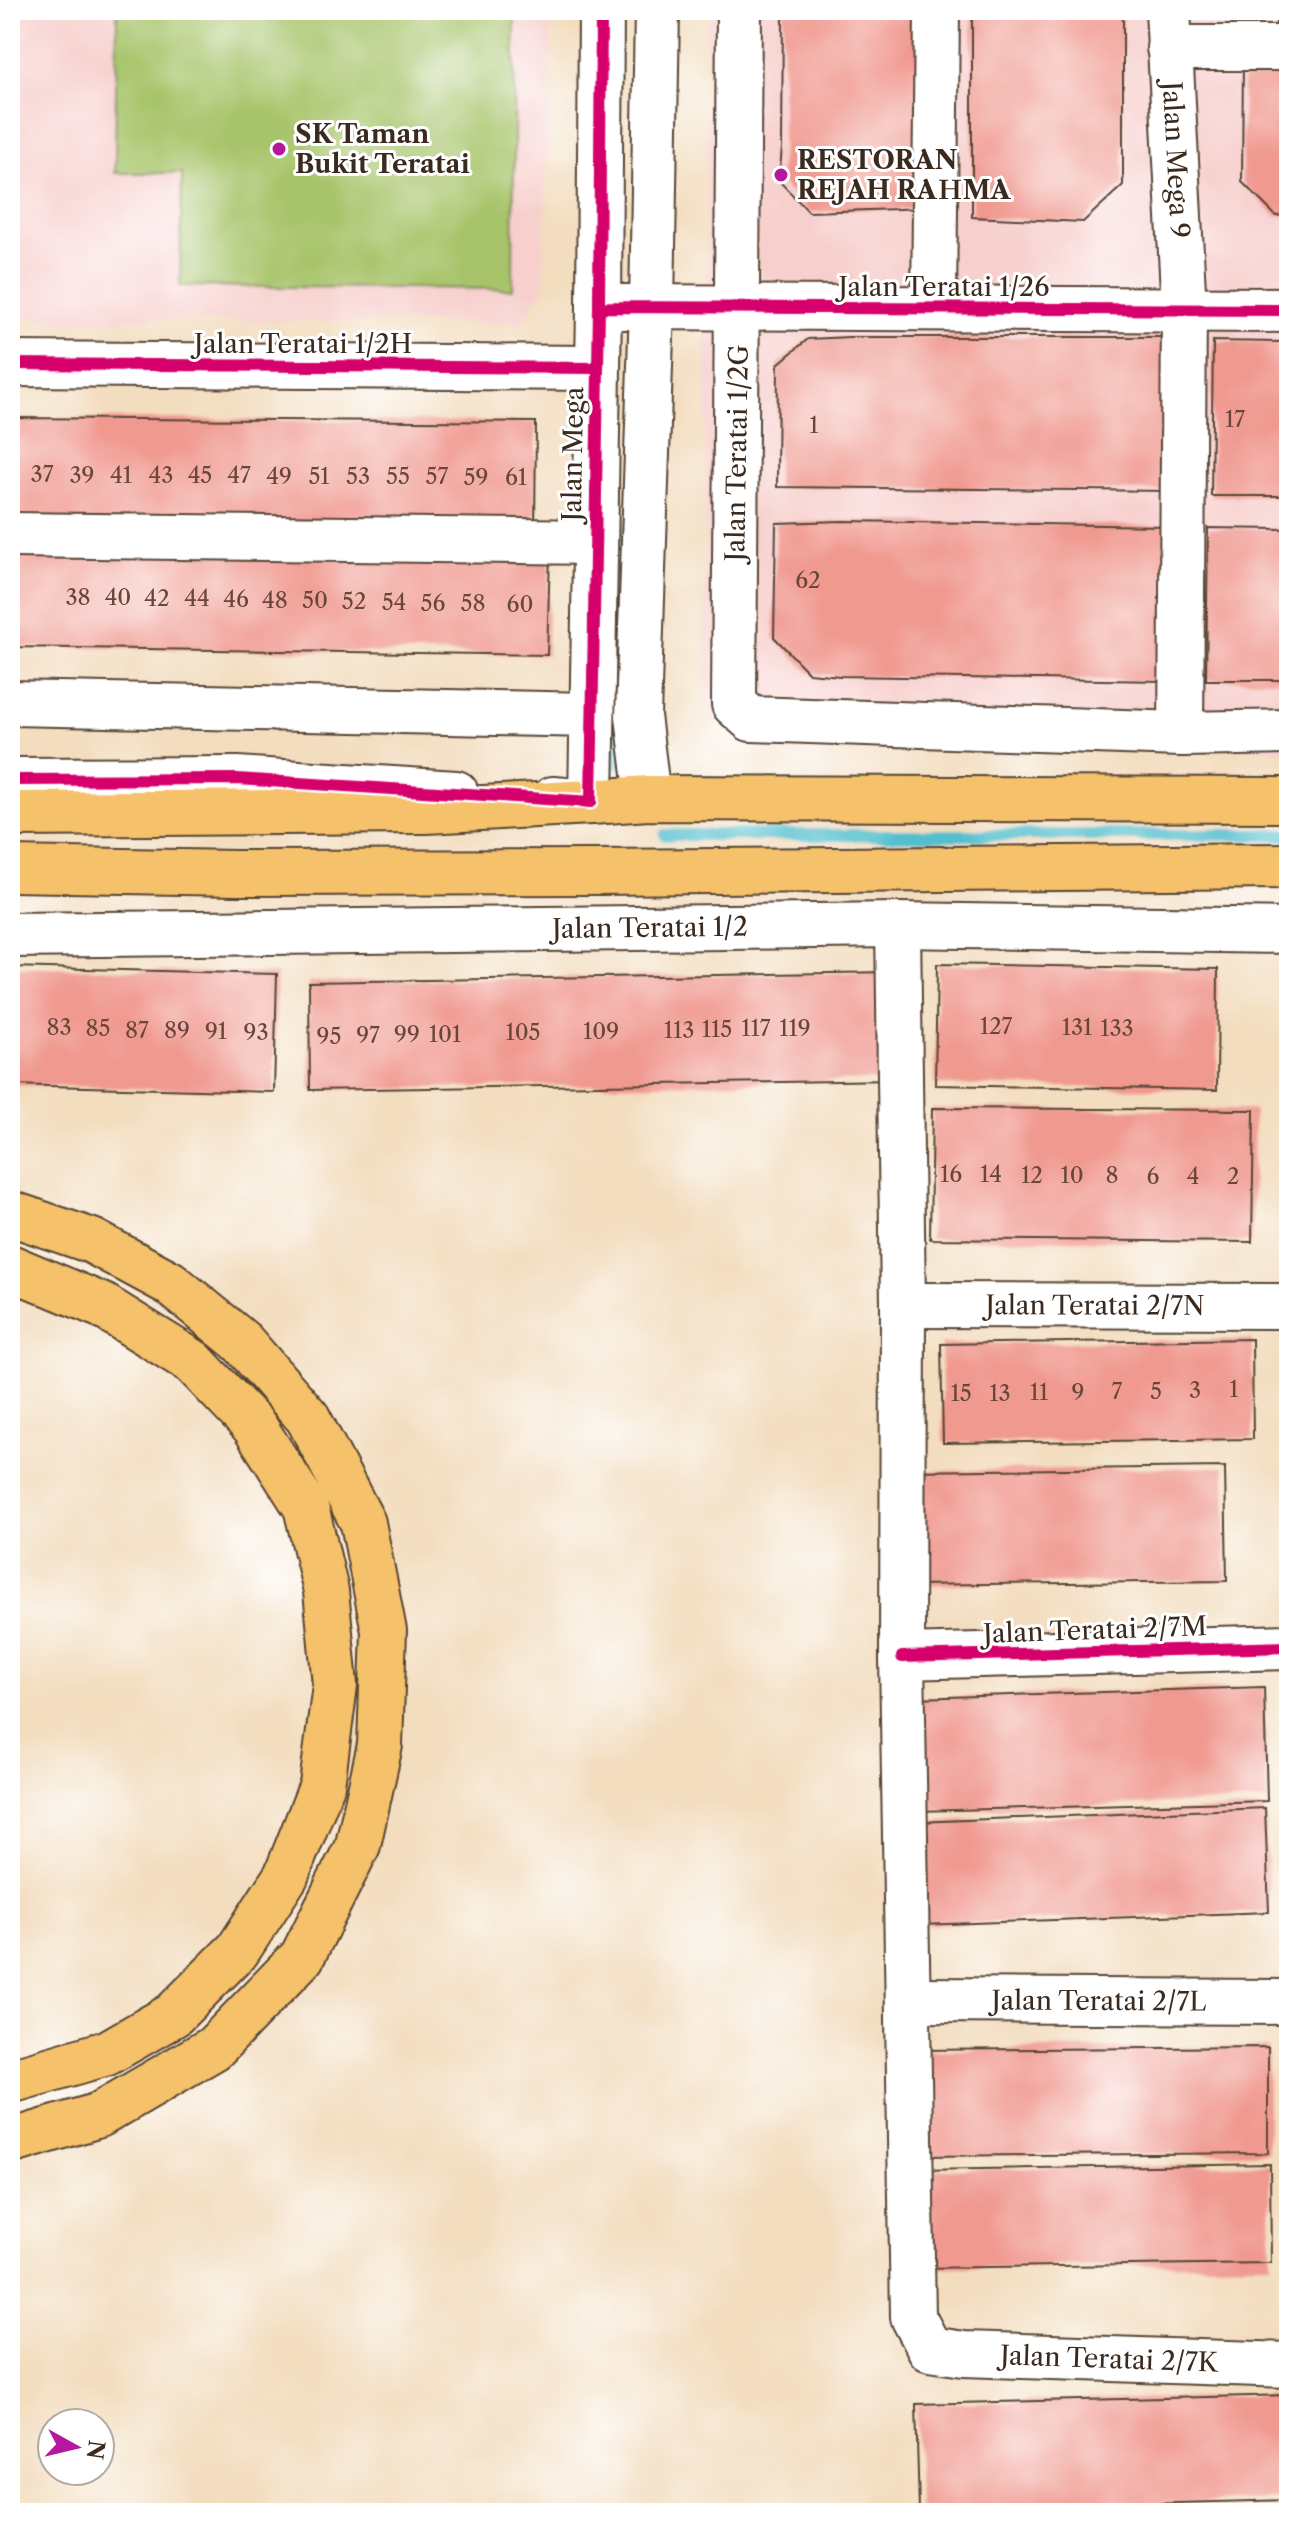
<svg xmlns="http://www.w3.org/2000/svg" width="1299" height="2523" viewBox="0 0 1299 2523" font-family="'Libre Caslon Text','Noto Serif SC',serif">
<style>
.built{fill:#f7d0ce}
.green{fill:#a7c46b;stroke:#717744;stroke-width:2}
.lines{fill:none;stroke-linecap:round;stroke-linejoin:round}
.stream{stroke:#53bfcd;stroke-width:12}
.building{fill:#f0998f}
.minor-casing{stroke:#574536;stroke-width:48}
.major-casing{stroke:#574536;stroke-width:48}
.highway-casing{stroke:#574536;stroke-width:48}
.minor{stroke:#fff;stroke-width:44}
.major{stroke:#f5c16b;stroke-width:44}
.highway{stroke:#f5c16b;stroke-width:44}
.cycleway-casing{stroke:#fff;stroke-width:17}
.cycleway{stroke:#d6006c;stroke-width:12}
.poi-dot{fill:#b5179e;stroke:#fff;stroke-width:3}
.labels{text-anchor:middle;dominant-baseline:central;stroke-width:6;stroke-linejoin:round;paint-order:stroke}
.number-label{font-size:22px;fill:#68463a}
.poi-label{font-size:26px;font-weight:bold;fill:#3b2a1e;stroke:#fff;text-anchor:start}
.street-label{font-size:26px;fill:#3b2a1e;stroke:#fff}
</style>
<rect width="100%" height="100%" fill="#fff"/>
<filter id="ink" filterUnits="userSpaceOnUse"><feTurbulence type="fractalNoise" baseFrequency=".0125" numOctaves="2"/><feDisplacementMap in="SourceGraphic" scale="16" xChannelSelector="R" yChannelSelector="G"/><feConvolveMatrix kernelMatrix="1 2 1 2 8 2 1 2 1" color-interpolation-filters="sRGB"/></filter>
<filter id="wash" filterUnits="userSpaceOnUse"><feTurbulence type="fractalNoise" baseFrequency=".006" numOctaves="4" result="noise"/><feDisplacementMap in="SourceGraphic" scale="32" xChannelSelector="R" yChannelSelector="G"/><feGaussianBlur stdDeviation="1.8" result="paint"/><feColorMatrix in="noise" values="0 0 0 0 0 0 0 0 0 0 0 0 0 0 0 0 0 1.4 0 .05"/><feComposite in="paint" operator="in"/></filter>
<g filter="url(#wash)">
<rect width="100%" height="100%" fill="#f3ddbf"/>
<path class="built" d="M10,10H552L543,288L522,323L10,319Z
M707,10H1226L1227,61L1289,63V750L738,740L705,705Z"/>
<path class="green" d="M117,10H515L513,289L180,286L182,173H115Z"/>
<g class="lines">
<path class="stream" d="M615,764L618,499
M665,835H1289"/>
</g>
<g id="blocks">
<path class="building" d="M783,10H930L928,208L809,212L779,181L782,147Z
M972,10H1123V185L1083,222L972,217Z
M1276,10H1289V40H1276Z
M1243,59L1289,61V215L1276,216L1242,182Z
M850,337H1170L1169,491L777,487L778,364L808,339Z
M1213,341L1289,342V496H1211Z
M10,418L536,422L535,533L10,530Z
M843,521L1166,526L1164,681L840,676L809,673L774,637L776,523Z
M1208,528L1289,529V680H1206Z
M10,544L550,553L547,655L10,647Z
M937,964L1218,969L1217,1090L935,1085Z
M10,967L277,974L274,1092L10,1085Z
M891,972L893,1080L310,1090L309,982Z
M932,1108L1254,1110L1252,1242L930,1239Z
M1252,1339L1253,1439L943,1443L941,1344Z
M1225,1467L1227,1581L908,1585L907,1471Z
M1264,1687L1267,1801L918,1811L915,1698Z
M1265,1808L1269,1912L921,1925L917,1822Z
M1268,2047V2153L917,2156L916,2050Z
M1270,2164L1271,2263L918,2268L917,2170Z
M1289,2395V2500L919,2510L916,2404Z"/>
</g>
</g>
<g filter="url(#ink)">
<use href="#blocks" fill-opacity="0" stroke="#574536" stroke-width="2"/>
<g class="lines">
<defs>
<g id="minor">
<path d="M739,10L734,704L751,719L1181,734L1289,732"/>
<path id="s1" d="M1168,10L1184,310L1181,734"/>
<path d="M1169,48H1289"/>
<path d="M622,307L1289,310"/>
<path d="M934,308L937,10"/>
<path d="M10,364L596,368"/>
<path d="M10,535L594,542"/>
<path d="M10,703L591,715"/>
<path d="M10,780L237,779L456,793"/>
<path d="M648,798L638,716L652,307L657,10"/>
<path d="M553,799L591,802L599,307L601,10"/>
<path id="s2" d="M898,925L903,1305L902,1657L913,2317L930,2349L964,2354L1289,2365"/>
<path id="s3" d="M10,935L898,925L1289,931"/>
<path id="s4" d="M903,1305L1289,1306"/>
<path d="M902,1657L1289,1647"/>
<path id="s5" d="M909,2000L1289,2002"/>
</g>
<path id="major" d="M591,802L648,798L1289,800
M596,872L1289,866"/>
<path id="highway" d="M10,814L426,811L591,802
M10,869L237,873L596,872
M10,1213L92,1241L170,1283L242,1342L308,1418L363,1523L384,1631L380,1745L358,1845L302,1957L214,2048L99,2115L10,2142
M10,1267L103,1306L193,1362L254,1426L306,1507L326,1591L335,1685L322,1785L286,1876L238,1950L173,2015L107,2053L10,2081"/>
</defs>
<use href="#minor" class="minor-casing"/>
<use href="#major" class="major-casing"/>
<use href="#highway" class="highway-casing"/>
<use href="#minor" class="minor"/>
<use href="#major" class="major"/>
<use href="#highway" class="highway"/>
<defs>
<path id="cycleway" d="M599,307L1289,310
M10,364L596,368
M10,780L237,779L591,802L599,307L601,10
M902,1657L1289,1647"/>
</defs>
<use href="#cycleway" class="cycleway-casing"/>
<use href="#cycleway" class="cycleway"/>
</g>
</g>
<g class="poi-dot">
<circle cx="279" cy="149" r="8"/>
<circle cx="781" cy="175" r="8"/>
</g>
<g class="labels">
<g class="number-label">
<text x="1235" y="419">17</text>
<text x="814" y="425">1</text>
<text x="42" y="474">37</text>
<text x="82" y="475">39</text>
<text x="121" y="475">41</text>
<text x="161" y="475">43</text>
<text x="200" y="475">45</text>
<text x="239" y="475">47</text>
<text x="279" y="476">49</text>
<text x="319" y="476">51</text>
<text x="358" y="476">53</text>
<text x="398" y="476">55</text>
<text x="437" y="476">57</text>
<text x="476" y="477">59</text>
<text x="516" y="477">61</text>
<text x="808" y="580">62</text>
<text x="78" y="597">38</text>
<text x="118" y="597">40</text>
<text x="157" y="598">42</text>
<text x="197" y="598">44</text>
<text x="236" y="599">46</text>
<text x="275" y="600">48</text>
<text x="315" y="600">50</text>
<text x="354" y="601">52</text>
<text x="394" y="602">54</text>
<text x="433" y="603">56</text>
<text x="473" y="603">58</text>
<text x="520" y="604">60</text>
<text x="996" y="1026">127</text>
<text x="59" y="1027">83</text>
<text x="1077" y="1027">131</text>
<text x="98" y="1028">85</text>
<text x="756" y="1028">117</text>
<text x="795" y="1028">119</text>
<text x="1117" y="1028">133</text>
<text x="717" y="1029">115</text>
<text x="137" y="1030">87</text>
<text x="177" y="1030">89</text>
<text x="679" y="1030">113</text>
<text x="216" y="1031">91</text>
<text x="601" y="1031">109</text>
<text x="256" y="1032">93</text>
<text x="523" y="1032">105</text>
<text x="407" y="1034">99</text>
<text x="445" y="1034">101</text>
<text x="368" y="1035">97</text>
<text x="329" y="1036">95</text>
<text x="951" y="1174">16</text>
<text x="991" y="1174">14</text>
<text x="1032" y="1175">12</text>
<text x="1072" y="1175">10</text>
<text x="1112" y="1175">8</text>
<text x="1153" y="1176">6</text>
<text x="1193" y="1176">4</text>
<text x="1233" y="1176">2</text>
<text x="1234" y="1389">1</text>
<text x="1195" y="1390">3</text>
<text x="1117" y="1391">7</text>
<text x="1156" y="1391">5</text>
<text x="1039" y="1392">11</text>
<text x="1078" y="1392">9</text>
<text x="961" y="1393">15</text>
<text x="1000" y="1393">13</text>
</g>
<g class="poi-label">
<text x="295" y="134">SK Taman<tspan x="295" dy="30">Bukit Teratai</tspan></text>
<text x="797" y="160">RESTORAN<tspan x="797" dy="30">REJAH RAＨMA</tspan></text>
</g>
<g class="street-label">
<text stroke="none"><textPath href="#s1" startOffset="150">Jalan Mega 9</textPath></text>
<text x="944" y="287">Jalan Teratai 1/26</text>
<text x="303" y="344">Jalan Teratai 1/2H</text>
<text transform="translate(737 453) rotate(-89)">Jalan Teratai 1/2G</text>
<text transform="translate(573 454) rotate(-89)">Jalan Mega</text>
<text stroke="none"><textPath href="#s3" startOffset="640">Jalan Teratai 1/2</textPath></text>
<text stroke="none"><textPath href="#s4" startOffset="192">Jalan Teratai 2/7N</textPath></text>
<text transform="translate(1095 1630) rotate(-2)">Jalan Teratai 2/7M</text>
<text stroke="none"><textPath href="#s5" startOffset="190">Jalan Teratai 2/7L</textPath></text>
<text stroke="none"><textPath href="#s2" startOffset="1608">Jalan Teratai 2/7K</textPath></text>
</g>
</g>
<rect width="1299" height="2523" fill="none" stroke="#fff" stroke-width="40"/>
<g transform="translate(76 2447) rotate(98)"><circle r="38" fill="#ffffff" stroke="#b1aaa5" stroke-width="2"/>
<path d="M0-6L14 30L0 20L-14 30Z" fill="#b5179e"/>
<text y="-12" font-size="22" font-weight="bold" text-anchor="middle" fill="#3b2a1e">N</text>
</g>
</svg>
